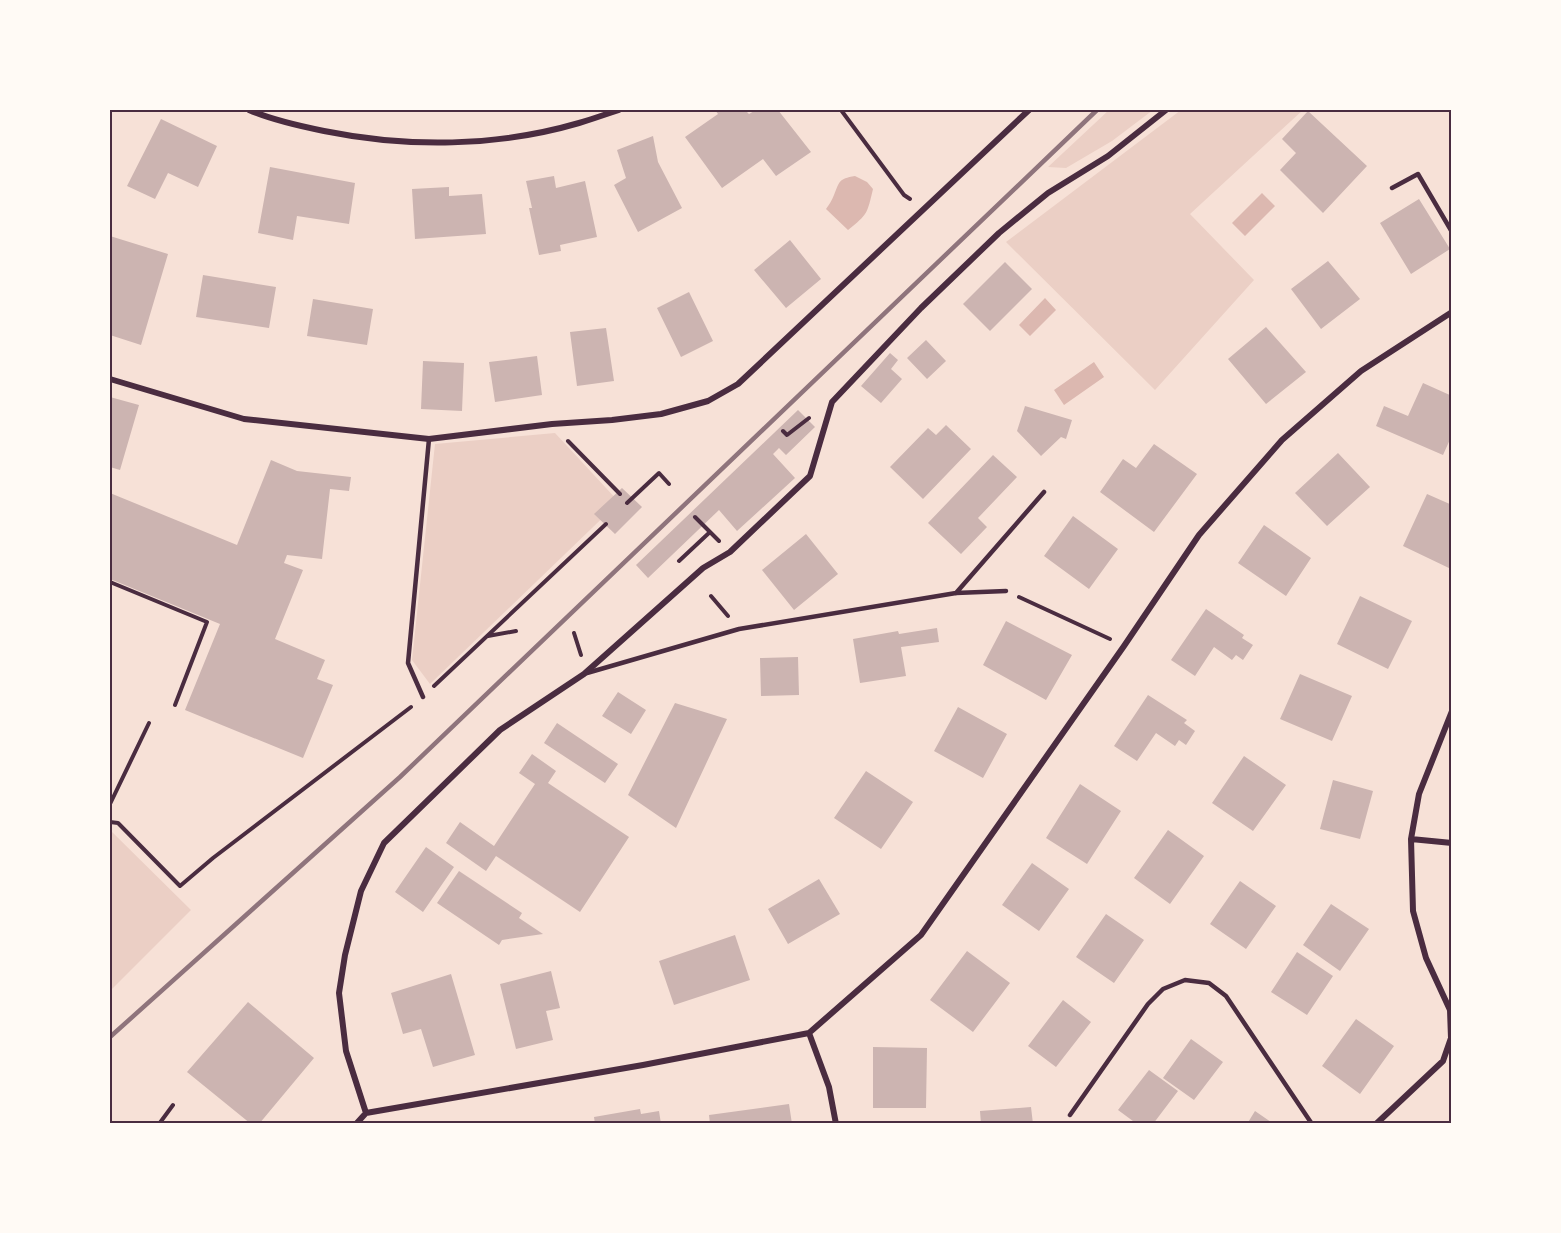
<svg xmlns="http://www.w3.org/2000/svg" width="1561" height="1233" viewBox="0 0 1561 1233" font-family="'Times New Roman',serif">
<style>
.green{fill:#ebcfc5}
.water{fill:#dcb8b0}
.building{fill:#ccb4b1}
.lines{fill:none;stroke-linecap:round;stroke-linejoin:round}
.path{stroke:#4a2c40;stroke-width:4}
.service{stroke:#4a2c40;stroke-width:4.5}
.minor{stroke:#4a2c40;stroke-width:6}
.rail{stroke:#8f747c;stroke-width:4.5}
.neatline{fill:none;stroke:#4a2c40;stroke-width:2}
</style>
<rect width="100%" height="100%" fill="#f7e1d7"/>
<path class="green" d="M1109,110H1153L1112,141L1066,168L1048,167Z
M1181,110H1303L1190,214L1254,280L1155,390L1006,242Z
M555,433L619,502L430,684L412,660L435,444Z
M110,830L191,910L110,991Z"/>
<path class="water" d="M855,176L867,182L873,189C867,214 868,214 848,230L826,209C829,205 832,200 834,195C840,181 838,179 855,176Z
M1262,193L1275,206L1245,236L1232,223Z
M1045,298L1056,310L1030,336L1019,325Z
M1094,362L1104,377L1064,405L1054,390Z"/>
<path class="building" d="M715,110H745L749,114L756,110H778L811,152L776,176L763,159L722,188L685,137L718,114Z
M1308,111L1367,166L1323,213L1280,170L1296,153L1282,139Z
M161,119L217,146L198,187L168,173L155,199L127,186Z
M653,136L658,162L682,208L638,232L614,185L626,178L617,150Z
M270,167L355,183L349,224L297,216L293,240L258,233Z
M554,176L556,188L585,181L597,237L560,245L561,251L539,255L529,208H532L526,181Z
M449,187V196L482,194L486,234L415,239L412,189Z
M1419,199L1450,249L1411,274L1380,223Z
M110,236L168,254L141,345L110,335Z
M790,240L821,279L786,308L754,270Z
M1328,261L1360,299L1321,329L1291,289Z
M1005,262L1032,289L990,331L963,304Z
M203,275L276,287L269,328L196,317Z
M689,292L713,341L681,357L657,308Z
M313,299L373,309L367,345L307,336Z
M1266,327L1306,372L1266,404L1228,359Z
M606,328L614,381L577,386L570,332Z
M926,340L946,361L927,379L907,358Z
M890,353L898,360L891,369L902,379L881,403L861,386Z
M537,356L542,395L495,402L489,362Z
M423,361L464,363L462,411L421,409Z
M1423,383L1452,396V435L1443,455L1376,426L1384,406L1408,416Z
M110,397L139,405L120,470L110,467Z
M1025,406L1072,420L1066,439L1061,437L1041,456L1017,431Z
M798,410L815,427L786,455L779,448L773,454L795,478L737,531L719,510L648,578L636,565Z
M946,425L971,449L923,499L890,467L928,428L936,435Z
M1154,444L1197,474L1154,532L1100,492L1123,459L1136,468Z
M1338,453L1370,487L1327,526L1295,493Z
M993,455L1017,477L978,518L987,527L961,554L928,523Z
M271,460L297,471L351,477L349,491L330,489L322,559L287,555L284,563L303,570L275,639L325,660L317,679L333,685L303,758L185,710L220,624L110,579V493L237,545Z
M622,488L642,507L615,534L594,514Z
M1427,494L1452,505L1451,569L1403,546Z
M1073,516L1118,549L1089,589L1044,556Z
M1264,525L1311,558L1286,596L1238,563Z
M806,534L838,574L794,610L762,570Z
M1360,596L1412,621L1388,669L1337,644Z
M1206,609L1244,635L1242,638L1253,645L1243,660L1236,655L1232,660L1214,647L1195,676L1171,660Z
M1006,621L1072,655L1046,700L983,665Z
M937,628L939,642L901,647L906,676L860,683L853,639L898,631L899,634Z
M798,657L799,695L761,696L760,658Z
M1300,674L1352,696L1332,741L1280,719Z
M618,692L646,710L631,734L602,716Z
M1148,695L1187,720L1184,723L1195,731L1186,745L1179,740L1175,746L1156,733L1137,761L1114,746Z
M675,703L727,719L676,828L628,795Z
M958,707L1007,734L983,778L934,751Z
M557,723L618,764L605,783L544,743Z
M532,754L556,771L548,783L629,837L580,912L496,856L486,871L446,843L460,822L494,846L535,784L519,773Z
M1244,756L1286,785L1253,831L1212,803Z
M866,771L913,802L881,849L834,818Z
M1333,780L1373,791L1360,839L1320,829Z
M1080,784L1121,811L1087,864L1046,838Z
M1168,830L1204,856L1170,904L1134,878Z
M426,847L454,867L423,912L395,892Z
M1032,863L1069,889L1039,931L1002,905Z
M459,871L522,913L519,918L543,934L502,940L499,945L437,903Z
M819,879L840,914L788,944L768,909Z
M1240,881L1276,906L1246,949L1210,924Z
M1331,904L1369,929L1340,971L1303,945Z
M1106,914L1144,940L1114,983L1076,957Z
M735,935L750,980L674,1005L659,961Z
M967,951L1010,983L973,1032L930,1000Z
M1297,952L1333,976L1307,1015L1271,992Z
M551,971L560,1008L546,1011L553,1040L516,1049L500,984Z
M451,974L475,1055L433,1067L421,1029L403,1034L391,993Z
M1063,1000L1091,1022L1056,1067L1028,1046Z
M248,1002L314,1058L259,1124H251L187,1072Z
M1356,1019L1394,1046L1360,1094L1322,1066Z
M1191,1039L1223,1062L1194,1100L1163,1078Z
M873,1047L927,1048L926,1108H873Z
M1149,1070L1178,1091L1153,1124H1137L1118,1110Z
M789,1104L792,1124H710L709,1115Z
M1031,1107L1033,1124H981L980,1111Z
M640,1109L641,1114L659,1111L661,1124H595L594,1117Z
M1255,1111L1274,1124H1247Z"/>
<g class="lines">
<path class="path" d="M841,110L904,195L910,199
M783,431L787,435L809,418
M568,441L620,494
M627,503L659,473L669,484
M695,517L719,541
M679,561L710,532
M110,582L207,622L175,705
M711,596L728,616
M1019,597L1110,639
M574,633L581,655
M488,636L516,631
M434,686L606,524
M110,804L149,723
M110,822L118,823L180,886L213,858L411,707
M159,1124L173,1105"/>
<path class="service" d="M1392,188L1418,174L1452,232
M956,593L1044,492
M587,673L739,629L956,593L1006,591
M423,697L408,663L429,439
M1070,1115L1148,1004L1163,989L1185,980L1209,983L1226,996L1312,1124"/>
<path class="minor" d="M249,110C272,120 299,126 324,131C408,148 497,147 579,123C593,119 606,114 619,110
M110,379L244,419L429,439L552,424L612,420L661,414L708,401L738,384L1029,110
M1411,839L1452,843
M809,1033L829,1087L836,1124
M366,1113L346,1051L339,993L345,955L361,891L384,843L500,730L584,674L703,568L730,552L810,476L832,402L921,308L999,233L1048,193L1108,156L1166,110
M356,1124L366,1113L643,1065L809,1033L921,935L1124,646L1199,535L1282,440L1361,371L1452,312
M1376,1124L1443,1061L1451,1038L1450,1010L1426,958L1413,911L1411,839L1419,794L1452,711"/>
<path class="rail" d="M110,1037L400,777L1097,110"/>
</g>
<rect width="1561" height="1233" fill="none" stroke="#fffaf5" stroke-width="222"/>
<rect x="111" y="111" width="1339" height="1011" class="neatline"/>
</svg>
